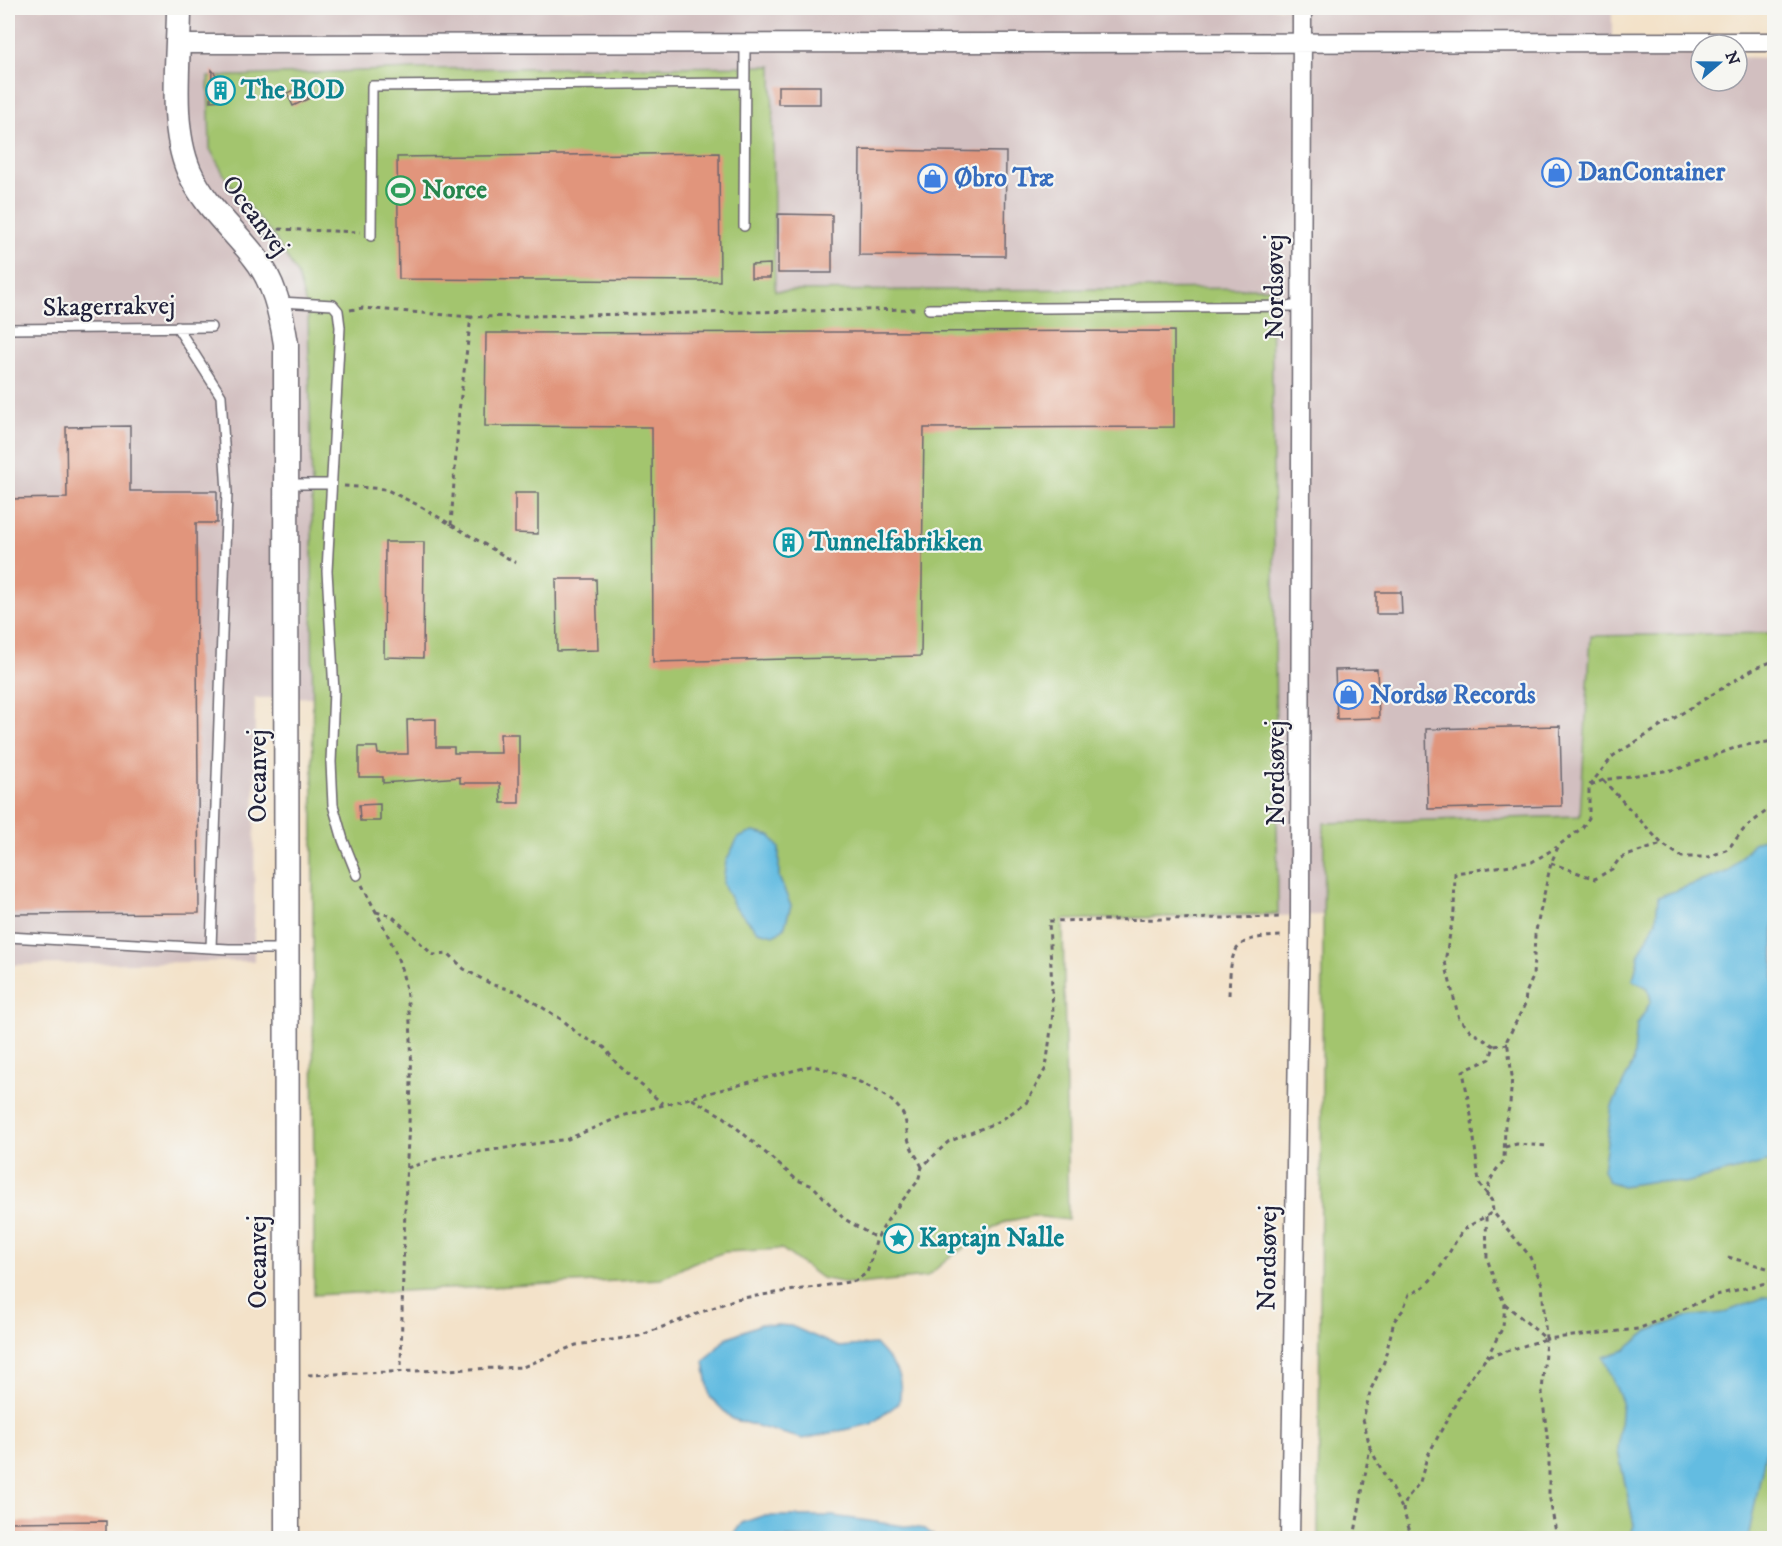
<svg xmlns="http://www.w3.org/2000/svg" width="1782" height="1546" viewBox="0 0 1782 1546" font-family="'IM FELL DW Pica',serif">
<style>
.industrial{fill:#d2bfc0}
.green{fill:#a3c56e;stroke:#627454;stroke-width:1.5}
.water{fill:#64bce1;stroke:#436f8e;stroke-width:1.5}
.building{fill:#e1957c}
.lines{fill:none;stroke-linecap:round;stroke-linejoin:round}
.service-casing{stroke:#6b656d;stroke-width:12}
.minor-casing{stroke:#6b656d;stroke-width:21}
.tertiary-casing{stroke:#6b656d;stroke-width:27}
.path{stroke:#6b656d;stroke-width:3;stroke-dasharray:4.5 4.5;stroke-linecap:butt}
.service{stroke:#fff;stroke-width:9}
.minor{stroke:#fff;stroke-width:18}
.tertiary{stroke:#fff;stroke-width:24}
.labels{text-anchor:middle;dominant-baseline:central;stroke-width:4.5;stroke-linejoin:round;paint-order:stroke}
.culture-label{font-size:26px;font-weight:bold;fill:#0d838f;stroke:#f6f6f2;text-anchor:start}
.shop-label{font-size:26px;font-weight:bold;fill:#366cbe;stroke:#f6f6f2;text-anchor:start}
.leisure-label{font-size:26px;font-weight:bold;fill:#27864d;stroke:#f6f6f2;text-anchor:start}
.street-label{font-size:26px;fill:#22223b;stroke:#f6f6f2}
</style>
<rect width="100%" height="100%" fill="#f6f6f2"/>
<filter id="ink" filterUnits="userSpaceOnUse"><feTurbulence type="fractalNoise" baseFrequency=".0167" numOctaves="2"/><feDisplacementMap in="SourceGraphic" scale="12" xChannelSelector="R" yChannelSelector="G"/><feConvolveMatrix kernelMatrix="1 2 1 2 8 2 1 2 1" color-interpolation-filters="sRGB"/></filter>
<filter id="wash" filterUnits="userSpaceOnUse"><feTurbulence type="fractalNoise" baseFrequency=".008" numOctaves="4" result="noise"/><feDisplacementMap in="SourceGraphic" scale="24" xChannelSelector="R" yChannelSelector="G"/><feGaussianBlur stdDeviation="1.35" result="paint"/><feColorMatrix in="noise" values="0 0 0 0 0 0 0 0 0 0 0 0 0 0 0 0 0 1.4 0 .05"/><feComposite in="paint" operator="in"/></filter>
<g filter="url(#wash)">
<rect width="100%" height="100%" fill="#f3e2c9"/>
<path class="industrial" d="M8,8H1612V52L1701,55V81H1737V57L1774,58V633L1591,636L1580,816L1324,823L1323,915L1063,920L326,697L255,698L254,961L8,965Z"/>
<path class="green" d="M772,66L775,291L1271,288L1278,914L1063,920L1068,1220L1033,1216L1004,1222L953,1255L926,1277L859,1284L841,1282L821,1278L782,1249L725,1252L692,1263L661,1279L314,1295L312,494L308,312L297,274L274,237L227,180L210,149L208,77L413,69Z
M1774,633V1538H1318L1324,823L1580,816L1591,636Z"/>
<path class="water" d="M753,832L771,836L779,848V877L791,906L784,928L774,935L758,931L735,907L723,884L726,861L738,838Z
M1774,834V1160L1685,1183L1655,1181L1622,1186L1608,1181L1603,1170L1612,1106L1633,1063L1637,1025L1651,1001L1648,988L1633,980L1639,954L1656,921L1658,897L1729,871L1753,843Z
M1765,1297L1774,1298V1411L1748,1538H1630L1634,1525L1618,1451L1622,1402L1603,1357L1625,1350L1648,1331L1686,1317L1723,1313Z
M761,1324L791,1326L839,1347L875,1344C893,1363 905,1375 899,1403L871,1424L803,1439L732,1419L710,1397L704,1362L726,1338Z
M762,1516H833L925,1529L933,1535L932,1538H730L742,1523Z"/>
<g id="blocks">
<path class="building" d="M212,70L229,90L224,100L211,101Z
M302,86L308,99L293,106L287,93Z
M778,86H820V104H778Z
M860,150L1006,152L1005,256L859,255Z
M719,153L720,281L399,279L397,157Z
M778,214L832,215V273H778Z
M770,264V278H751V265Z
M1174,331V427L924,428L921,656L653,662L652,427L485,426L486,333Z
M130,426V491H217V523H196L199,913L10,914L8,499L67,498L66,427Z
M515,493H538V534L515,533Z
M385,542H424L423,658L384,657Z
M556,579H596L598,650L557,651Z
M1376,592H1401L1402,614H1376Z
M1377,669L1379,718L1337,719L1335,670Z
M436,719V747H454V753H501L500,734H519V803H501L500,783H460V777L383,783V777H359V747H377L378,754H408L407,720Z
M1560,726L1562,806L1428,809L1426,729Z
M380,804V821H360L359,805Z
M106,1521V1539H8V1522Z"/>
</g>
</g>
<g filter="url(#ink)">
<use href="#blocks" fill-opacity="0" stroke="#6b656d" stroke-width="1.5"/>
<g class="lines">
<defs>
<path id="service" d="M744,226L745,44
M371,236L372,86L744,83
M280,302L333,305L338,311L340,327L327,571L334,691L331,762L333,805L343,840L357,875
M929,309L1300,306
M177,327L221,396L227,492L211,948
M8,329L211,327
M288,484H331
M8,937L229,949H284"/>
<path id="minor" d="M179,44L1774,42
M1290,1538L1300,917L1302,8"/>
<path id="tertiary" d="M179,8C179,58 169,124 189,171C204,205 231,227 253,255C274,280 281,312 286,344L287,1538"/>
</defs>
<use href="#service" class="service-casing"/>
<use href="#minor" class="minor-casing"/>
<use href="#tertiary" class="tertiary-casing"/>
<path class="path" d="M263,237L276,229L360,232
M350,310L363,308L471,317
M344,486L385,489L418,505L516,563
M451,525L459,411L471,317L916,309
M1603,780L1662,844L1682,857H1709L1728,849L1745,828L1774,805
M1591,786L1603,780L1678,769L1740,746L1774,741
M1551,863L1595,879L1612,869L1620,858L1662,844
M362,885C378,917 399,950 405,985C416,1042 410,1100 407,1158C404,1229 402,1300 401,1371
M376,912L392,916L433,955L449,954L464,969L493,985L516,991L564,1021L579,1035L604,1047L617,1064L663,1104
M1229,995C1231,948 1231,937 1283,936
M1508,1044L1494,1046L1490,1059L1463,1071L1472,1121L1479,1183L1492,1201L1493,1212L1529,1255L1542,1284L1546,1339
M1494,1046L1472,1032L1459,1019L1445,962L1454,911L1455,873L1532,862L1557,847
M692,1099L724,1117L797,1180L813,1186L843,1218L876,1238
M1505,1147L1517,1144L1547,1146
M407,1168L443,1157L568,1139L622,1116L811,1066C833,1069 889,1091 901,1111C907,1119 906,1128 908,1138C910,1148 918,1158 922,1167
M1487,1197C1488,1182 1493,1172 1504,1161L1505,1123L1510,1104L1512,1076L1507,1040L1525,1004L1526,993L1533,977L1535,935L1551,863L1559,845L1582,828L1589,818V786L1613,756L1755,668L1774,661
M1486,1217L1487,1258L1496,1286L1505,1304L1503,1327L1487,1357
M1728,1257L1774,1270
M1505,1304L1545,1338
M308,1375L523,1367L576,1345L639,1336L736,1299L855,1281L867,1273L877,1238L890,1216L918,1181L922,1167L948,1142L1000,1121L1027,1102L1046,1068L1053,1013L1049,921L1283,917
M1370,1448L1403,1510
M1354,1538L1370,1447L1363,1419L1371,1389L1384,1362L1394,1321L1403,1310L1409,1294C1434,1288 1448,1252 1461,1233C1468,1225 1484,1218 1493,1212
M1412,1538L1403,1510L1407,1498L1420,1482L1427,1457L1466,1384L1487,1357L1546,1339
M1557,1538L1549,1494V1453L1542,1393L1546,1339L1638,1329L1716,1295L1774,1281"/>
<use href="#service" class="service"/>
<use href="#minor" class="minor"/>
<use href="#tertiary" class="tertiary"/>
</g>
</g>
<defs>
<symbol id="building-ring" viewBox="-11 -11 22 22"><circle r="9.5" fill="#f6f6f2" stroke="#0f9aa8" stroke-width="1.5"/><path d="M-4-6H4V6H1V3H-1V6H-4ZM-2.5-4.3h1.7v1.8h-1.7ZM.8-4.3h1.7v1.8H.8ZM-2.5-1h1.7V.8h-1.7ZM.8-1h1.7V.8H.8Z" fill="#0f9aa8"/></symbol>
<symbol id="shop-ring" viewBox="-11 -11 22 22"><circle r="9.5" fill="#f6f6f2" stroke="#3f7fe0" stroke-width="1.5"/><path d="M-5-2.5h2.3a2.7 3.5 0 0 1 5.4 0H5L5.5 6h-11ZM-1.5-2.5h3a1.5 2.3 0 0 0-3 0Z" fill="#3f7fe0"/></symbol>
<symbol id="stadium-ring" viewBox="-11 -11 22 22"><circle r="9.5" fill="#f6f6f2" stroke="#2e9e5b" stroke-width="1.5"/><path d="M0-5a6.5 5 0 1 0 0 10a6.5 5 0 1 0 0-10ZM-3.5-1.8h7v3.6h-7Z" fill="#2e9e5b"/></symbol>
<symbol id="sight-ring" viewBox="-11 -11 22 22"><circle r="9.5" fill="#f6f6f2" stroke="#0f9aa8" stroke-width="1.5"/><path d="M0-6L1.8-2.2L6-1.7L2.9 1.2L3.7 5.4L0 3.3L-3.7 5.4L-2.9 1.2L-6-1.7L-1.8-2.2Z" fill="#0f9aa8"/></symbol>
</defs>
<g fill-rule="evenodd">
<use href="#building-ring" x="204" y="74" width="33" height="33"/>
<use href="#shop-ring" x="1540" y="156" width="33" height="33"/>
<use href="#shop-ring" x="916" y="162" width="33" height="33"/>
<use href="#stadium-ring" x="384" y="174" width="33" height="33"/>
<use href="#building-ring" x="772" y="526" width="33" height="33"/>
<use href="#shop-ring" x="1332" y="678" width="33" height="33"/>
<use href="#sight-ring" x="882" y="1222" width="33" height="33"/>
</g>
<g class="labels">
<g class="culture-label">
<text x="241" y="90">The BOD</text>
<text x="809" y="542">Tunnelfabrikken</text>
<text x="919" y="1238">Kaptajn Nalle</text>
</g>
<g class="shop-label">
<text x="1578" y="172">DanContainer</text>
<text x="954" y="178">Øbro Træ</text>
<text x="1370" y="695">Nordsø Records</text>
</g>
<g class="leisure-label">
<text x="422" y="190">Norce</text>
</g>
<g class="street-label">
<text transform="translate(255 216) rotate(53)">Oceanvej</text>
<text transform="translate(1275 287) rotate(-90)">Nordsøvej</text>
<text transform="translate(109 307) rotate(-1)">Skagerrakvej</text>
<text transform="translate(1276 773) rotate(-90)">Nordsøvej</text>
<text transform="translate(258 776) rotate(-90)">Oceanvej</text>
<text transform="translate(1268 1258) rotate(-89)">Nordsøvej</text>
<text transform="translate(258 1262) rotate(-90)">Oceanvej</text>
</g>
</g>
<rect width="1782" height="1546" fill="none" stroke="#f6f6f2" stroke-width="30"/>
<g transform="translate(1719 63) rotate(70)"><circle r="28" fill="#f6f6f2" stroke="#a1a1a9" stroke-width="1.5"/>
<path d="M0-4.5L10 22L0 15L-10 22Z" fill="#1f6fb2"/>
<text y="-9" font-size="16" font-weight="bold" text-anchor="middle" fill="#22223b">N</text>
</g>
</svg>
